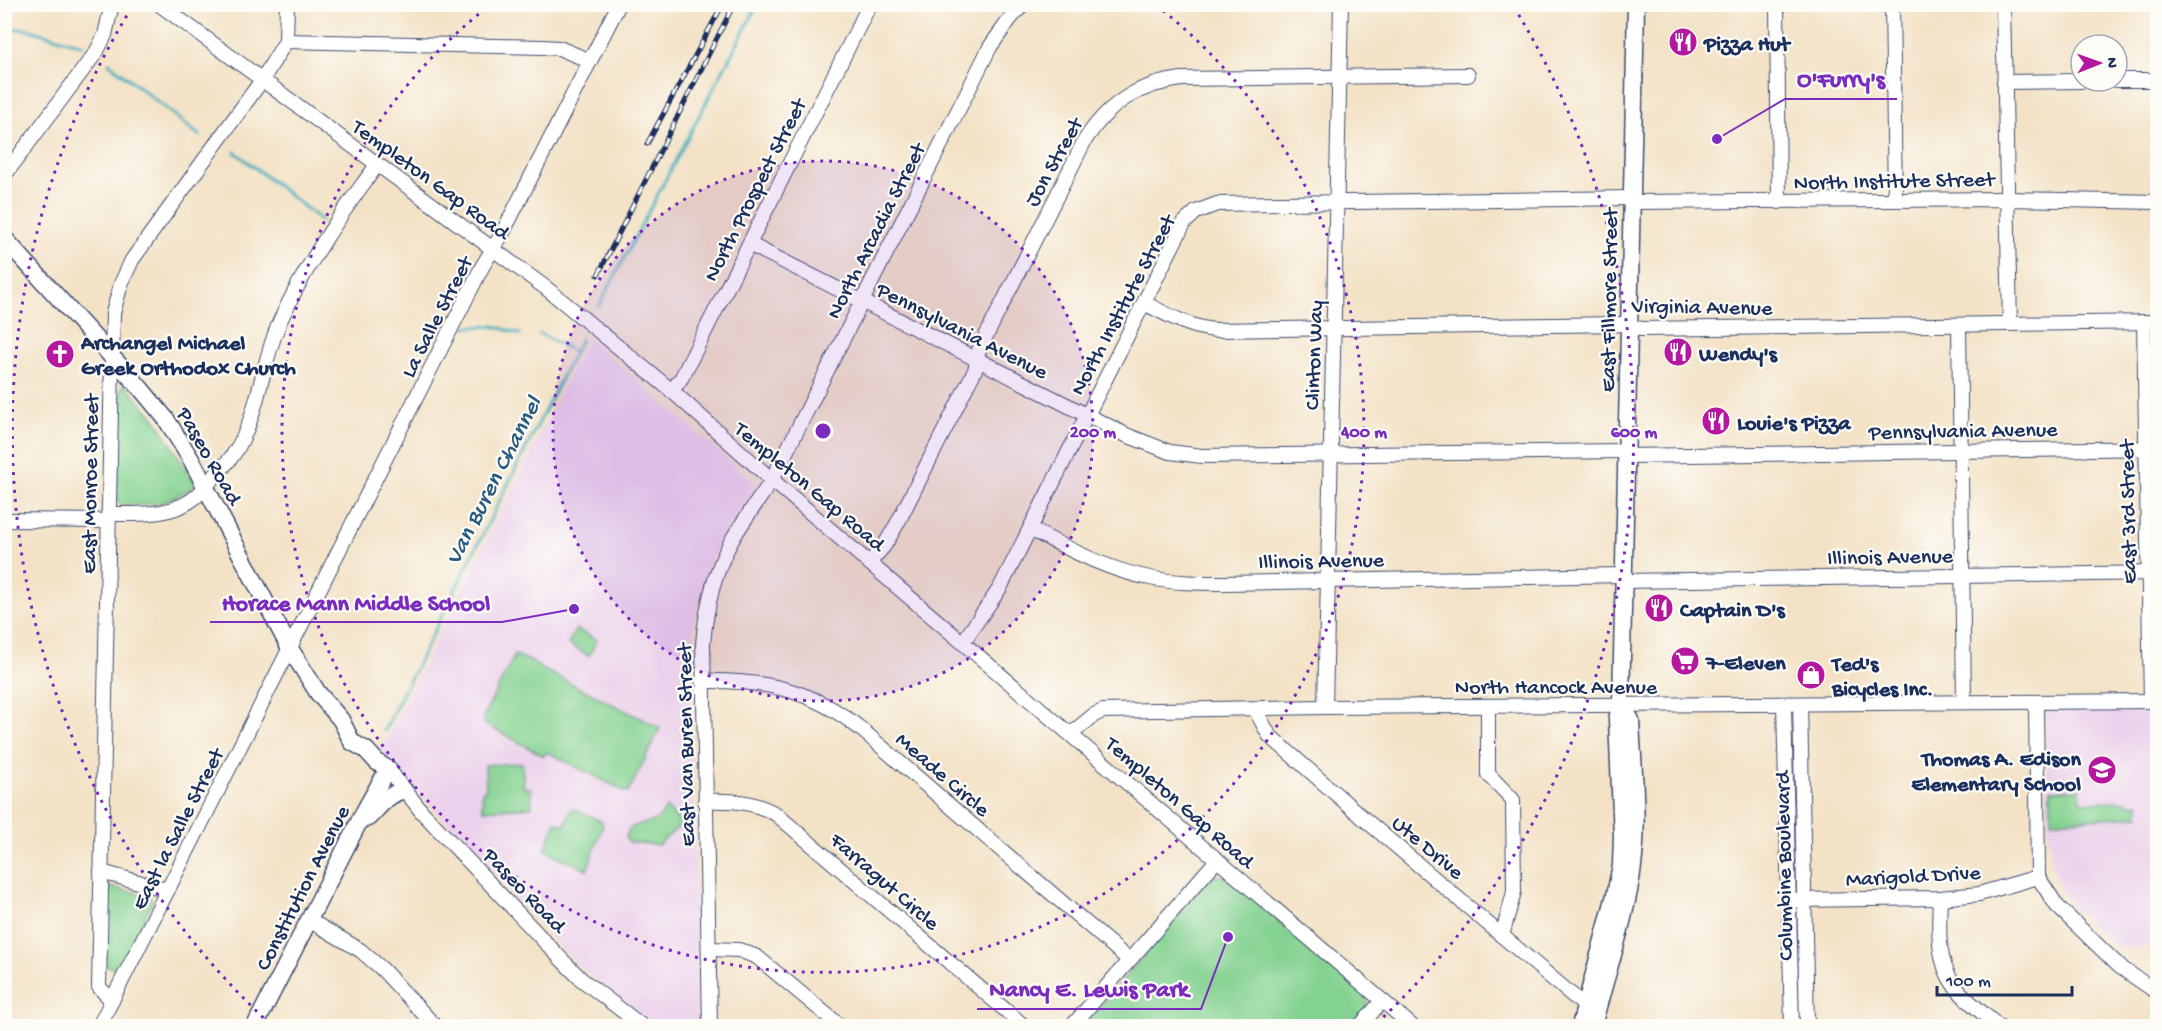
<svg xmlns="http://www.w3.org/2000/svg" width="2162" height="1031" viewBox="0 0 2162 1031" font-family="'Gochi Hand',sans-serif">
  <rect width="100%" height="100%" fill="#fdfcf7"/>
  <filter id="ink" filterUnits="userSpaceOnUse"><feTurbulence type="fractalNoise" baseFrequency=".0167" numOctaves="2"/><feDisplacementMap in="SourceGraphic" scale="12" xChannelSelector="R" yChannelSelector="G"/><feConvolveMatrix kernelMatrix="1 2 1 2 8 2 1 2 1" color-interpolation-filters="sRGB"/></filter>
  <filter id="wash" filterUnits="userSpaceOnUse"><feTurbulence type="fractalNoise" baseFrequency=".008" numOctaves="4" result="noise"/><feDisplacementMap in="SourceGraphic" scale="24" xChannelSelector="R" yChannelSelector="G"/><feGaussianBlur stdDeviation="1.35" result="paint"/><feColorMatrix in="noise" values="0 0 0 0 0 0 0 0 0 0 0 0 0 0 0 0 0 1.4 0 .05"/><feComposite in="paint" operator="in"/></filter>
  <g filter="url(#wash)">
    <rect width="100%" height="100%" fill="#f3e2c6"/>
    <g fill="#ebd1eb">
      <path d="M588,338L756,484L755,489L732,520L718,546L707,569L693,623L691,677L698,1026H653L575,963L380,751Z"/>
      <path d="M2157,707V947L2116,948L2071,906L2060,887L2052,867L2048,830L2045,711L2051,708Z"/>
    </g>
    <g fill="#84d291" stroke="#508078" stroke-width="1.5">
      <path d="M125,385L157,421L194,482L193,488L160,504L121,505L116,500L121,388Z"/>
      <path d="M576,629L597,640L589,656L568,644Z"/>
      <path d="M515,655L530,661L542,669L660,728L628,793L547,752L544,756L485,724L483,717Z"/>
      <path d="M522,763L524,788H531L532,807L483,810L482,791L486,790L485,765Z"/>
      <path d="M2080,789L2081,802L2126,801L2129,804L2139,803V816L2051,821V790Z"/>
      <path d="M572,808L601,821L603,825L587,870L545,850L556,822L564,826Z"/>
      <path d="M667,808L682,824L658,845L629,842L626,838C628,820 646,827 657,819C661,816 664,811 667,808Z"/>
      <path d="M1219,875L1230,880L1365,995C1373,1007 1360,1017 1352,1026H1083L1211,877Z"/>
      <path d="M110,887L149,896L153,901L121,965L114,968L107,966L105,962L108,889Z"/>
    </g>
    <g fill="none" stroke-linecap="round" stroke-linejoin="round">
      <g stroke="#41aebf" stroke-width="3">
        <path d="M4,28L26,29L82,45"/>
        <path d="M109,63L200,136"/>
        <path d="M235,152L321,220"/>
        <path d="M599,306L758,4"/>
        <path d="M465,327L494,326L520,334"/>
        <path d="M540,334L575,352"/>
        <path d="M384,731L581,339"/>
      </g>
    </g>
  </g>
  <g filter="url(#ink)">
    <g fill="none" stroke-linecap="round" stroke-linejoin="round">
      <g stroke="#3b4a6e" stroke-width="16">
        <g id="minor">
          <path d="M159,4L546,288L672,391L772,480L1412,1026"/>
          <path d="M1777,4L1779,202"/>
          <path d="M1892,4L1895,200"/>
          <path d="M2003,4L2010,324"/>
          <path d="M286,41L543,47L559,48L590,61"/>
          <path d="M2117,80H2158"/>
          <path d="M2004,82L2081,81"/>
          <path d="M4,176L97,51L105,35L112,4"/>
          <path d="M1631,202L2007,199L2158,202"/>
          <path d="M749,244L1126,435L1170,452L1202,456L1626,451"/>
          <path d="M1144,303C1168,315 1190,328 1216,330L1624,324L1641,329L2158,322"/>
          <path d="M2144,322L2151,701"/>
          <path d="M1959,325L1964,701"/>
          <path d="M672,391L682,377L870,4"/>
          <path d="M1626,456L2158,448"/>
          <path d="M108,514C139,514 175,517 199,494C204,489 207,484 211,480C219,471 228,463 235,452C260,413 261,362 281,319C307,263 340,214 377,165"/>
          <path d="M4,520L108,521"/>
          <path d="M1030,529C1069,549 1107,570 1150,578C1174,583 1199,583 1224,583L1623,575"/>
          <path d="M870,562L884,546L897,524L975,370L979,350L1085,140C1108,104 1138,84 1182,79L1468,75"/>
          <path d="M1623,581L2158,573"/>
          <path d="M963,642L1000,588L1184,223L1196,212L1217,204L1631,198"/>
          <path d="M702,681C765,680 812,689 862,730L1129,960"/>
          <path d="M2036,702L2038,877L2057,906L2120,967L2158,993"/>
          <path d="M1800,704L1807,1026"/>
          <path d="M1784,705L1792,1026"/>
          <path d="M1325,707L1341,4"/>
          <path d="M1488,707V774L1513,800L1514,892L1502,936"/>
          <path d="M1255,709L1269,735L1362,817L1586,1007"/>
          <path d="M1071,734L1094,715L1103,711L1325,707L2158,701"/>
          <path d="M389,770L422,812L564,962L581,979L642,1026"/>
          <path d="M705,801C730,800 753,801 776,814L1024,1026"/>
          <path d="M101,872L168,890"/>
          <path d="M1940,898C1939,927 1936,960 1954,985C1965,1000 1983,1013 1998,1026"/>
          <path d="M1796,900L1940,898L1979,894L2038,877"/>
          <path d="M309,920L360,950L382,969L435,1026"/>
          <path d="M709,949L739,950L757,957L840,1026"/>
          <path d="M112,1001L99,987L113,313L121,284L132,260L262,80L286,41L287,4"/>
          <path d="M99,1026L482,267L502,234L619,4"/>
          <path d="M710,1026L703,644C706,607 714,571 733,538C745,518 759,500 772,480L990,47L1010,19L1023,4"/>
          <path d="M1072,1026L1217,860"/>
          <path d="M1360,1026L1382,1001"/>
        </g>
      </g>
      <g stroke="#3b4a6e" stroke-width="19">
        <g id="major">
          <path d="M4,238L142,390L166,419L192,461L289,647L318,693L341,720L352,742L366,750L377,762L389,770"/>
          <path d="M368,818C379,808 387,794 404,790"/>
          <path d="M255,1026L365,810L384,776L389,770"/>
          <path d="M1580,1026L1615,895L1621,865L1622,837L1617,719L1621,704L1636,4"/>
          <path d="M1593,1026C1606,973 1626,921 1633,866C1639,820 1633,767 1631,720L1621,704"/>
        </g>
      </g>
      <use href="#minor" stroke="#fff" stroke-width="14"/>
      <use href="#major" stroke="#fff" stroke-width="16"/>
      <g stroke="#1b2f5e" stroke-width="5">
        <g id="rail">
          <path d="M647,144L723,4"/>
          <path d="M598,275L734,4"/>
        </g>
      </g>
      <use href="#rail" stroke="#fdfcf7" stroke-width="3" stroke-dasharray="9" stroke-linecap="butt"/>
    </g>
  </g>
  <circle cx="823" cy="431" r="270" fill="#7b2cbf" fill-opacity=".12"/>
  <g fill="none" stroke="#7b2cbf" stroke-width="3" stroke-dasharray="3 6">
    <circle cx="823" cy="431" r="270"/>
    <path d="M1156 5A541 541 0 1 1 490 5"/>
    <path d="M270 1024A811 811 0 0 1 132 7M1514 7A811 811 0 0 1 1376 1024"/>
  </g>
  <defs>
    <g id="restaurant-disc" transform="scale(1.5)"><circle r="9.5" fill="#b5179e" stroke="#fdfcf7"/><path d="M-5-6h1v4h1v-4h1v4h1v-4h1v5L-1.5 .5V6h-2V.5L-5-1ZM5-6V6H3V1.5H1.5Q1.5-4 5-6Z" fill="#fff"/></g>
    <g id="church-disc" transform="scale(1.5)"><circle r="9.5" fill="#b5179e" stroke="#fdfcf7"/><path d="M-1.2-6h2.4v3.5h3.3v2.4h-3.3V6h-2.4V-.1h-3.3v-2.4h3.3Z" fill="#fff"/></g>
    <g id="supermarket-disc" transform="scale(1.5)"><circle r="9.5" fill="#b5179e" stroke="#fdfcf7"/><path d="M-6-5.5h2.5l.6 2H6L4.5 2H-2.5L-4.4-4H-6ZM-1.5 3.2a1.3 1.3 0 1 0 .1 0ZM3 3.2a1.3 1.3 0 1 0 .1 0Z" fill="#fff"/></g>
    <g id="shop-disc" transform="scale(1.5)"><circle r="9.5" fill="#b5179e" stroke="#fdfcf7"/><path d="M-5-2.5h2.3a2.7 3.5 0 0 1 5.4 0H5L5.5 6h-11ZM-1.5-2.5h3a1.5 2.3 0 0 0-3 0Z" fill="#fff"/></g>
    <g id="school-disc" transform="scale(1.5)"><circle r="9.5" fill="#b5179e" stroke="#fdfcf7"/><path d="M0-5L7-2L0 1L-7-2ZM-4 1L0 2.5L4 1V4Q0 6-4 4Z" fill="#fff"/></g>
  </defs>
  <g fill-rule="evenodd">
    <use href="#restaurant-disc" x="1683" y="42"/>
    <use href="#restaurant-disc" x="1678" y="352"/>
    <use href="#church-disc" x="60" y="354"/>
    <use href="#restaurant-disc" x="1716" y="421"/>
    <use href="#restaurant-disc" x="1659" y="608"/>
    <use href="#supermarket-disc" x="1685" y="661"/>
    <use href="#shop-disc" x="1811" y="675"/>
    <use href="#school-disc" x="2102" y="770"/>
  </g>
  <g text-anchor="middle" stroke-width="4.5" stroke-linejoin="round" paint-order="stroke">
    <g font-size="22" font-weight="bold" fill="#1b2f5e" stroke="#fdfcf7" text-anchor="start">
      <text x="1704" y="50">Pizza Hut</text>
      <text x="81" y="349">Archangel Michael<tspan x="81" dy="25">Greek Orthodox Church</tspan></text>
      <text x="1699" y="360">Wendy's</text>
      <text x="1737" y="429">Louie's Pizza</text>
      <text x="1680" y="616">Captain D's</text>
      <text x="1706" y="669">7-Eleven</text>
      <text x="1832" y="670">Ted's<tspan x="1832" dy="25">Bicycles Inc.</tspan></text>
      <text x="2081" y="765" text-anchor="end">Thomas A. Edison<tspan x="2081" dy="25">Elementary School</tspan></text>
    </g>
    <g font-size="22" fill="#1b2f5e" stroke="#fdfcf7">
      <text transform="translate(1052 161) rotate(-61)" y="8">Jon Street</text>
      <text transform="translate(432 178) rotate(36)" y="8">Templeton Gap Road</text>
      <text transform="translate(1894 179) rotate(-1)" y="8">North Institute Street</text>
      <text transform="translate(753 189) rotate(-63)" y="8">North Prospect Street</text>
      <text transform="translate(874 230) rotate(-63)" y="8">North Arcadia Street</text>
      <text transform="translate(1607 300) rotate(-89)" y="8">East Fillmore Street</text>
      <text transform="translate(1121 304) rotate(-62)" y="8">North Institute Street</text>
      <text transform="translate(1702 305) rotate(1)" y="8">Virginia Avenue</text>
      <text transform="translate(435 316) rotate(-63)" y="8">La Salle Street</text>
      <text transform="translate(963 329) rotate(27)" y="8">Pennsylvania Avenue</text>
      <text transform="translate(1312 355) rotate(-88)" y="8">Clinton Way</text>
      <text transform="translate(1963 429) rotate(-1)" y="8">Pennsylvania Avenue</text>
      <text transform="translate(211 455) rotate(60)" y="8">Paseo Road</text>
      <text transform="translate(88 484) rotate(-89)" y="8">East Monroe Street</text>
      <text transform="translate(811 485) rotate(40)" y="8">Templeton Gap Road</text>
      <text transform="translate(2126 512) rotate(-91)" y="8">East 3rd Street</text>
      <text transform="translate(1890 555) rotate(-1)" y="8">Illinois Avenue</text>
      <text transform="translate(1321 559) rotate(-1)" y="8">Illinois Avenue</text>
      <text x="1556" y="693">North Hancock Avenue</text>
      <text transform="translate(684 745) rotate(-91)" y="8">East Van Buren Street</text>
      <text transform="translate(944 773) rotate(41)" y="8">Meade Circle</text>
      <text transform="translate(1181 801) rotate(41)" y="8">Templeton Gap Road</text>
      <text transform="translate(176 828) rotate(-63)" y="8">East la Salle Street</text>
      <text transform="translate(1429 846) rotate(40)" y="8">Ute Drive</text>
      <text transform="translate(1782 866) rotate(-91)" y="8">Columbine Boulevard</text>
      <text transform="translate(1913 874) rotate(-3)" y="8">Marigold Drive</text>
      <text transform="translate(886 880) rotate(41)" y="8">Farragut Circle</text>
      <text transform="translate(301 887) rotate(-63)" y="8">Constitution Avenue</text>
      <text transform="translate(526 889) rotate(46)" y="8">Paseo Road</text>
    </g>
    <g font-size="24" font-style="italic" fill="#285b80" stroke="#fdfcf7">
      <text transform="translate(492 480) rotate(-63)" y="8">Van Buren Channel</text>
    </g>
  </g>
  <circle cx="823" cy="431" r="9" fill="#7b2cbf" stroke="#fdfcf7" stroke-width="3"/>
  <g font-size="18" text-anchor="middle" font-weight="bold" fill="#7b2cbf" stroke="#fdfcf7" stroke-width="4.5" stroke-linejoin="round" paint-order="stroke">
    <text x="1093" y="437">200 m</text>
    <text x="1364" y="437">400 m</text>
    <text x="1634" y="437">600 m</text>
  </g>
  <path fill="none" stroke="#7b2cbf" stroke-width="2" d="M1717 139L1785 99H1897M574 609L502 622H210M1228 937L1201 1009H977"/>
  <g fill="#7b2cbf" stroke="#fdfcf7" stroke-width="2">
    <circle cx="1717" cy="139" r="6"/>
    <circle cx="574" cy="609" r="6"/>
    <circle cx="1228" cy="937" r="6"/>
  </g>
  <g font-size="24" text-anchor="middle" font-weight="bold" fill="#7b2cbf" stroke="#fdfcf7" stroke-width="4.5" stroke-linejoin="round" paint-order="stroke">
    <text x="1841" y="86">O'Furry's</text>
    <text x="356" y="610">Horace Mann Middle School</text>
    <text x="1089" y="996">Nancy E. Lewis Park</text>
  </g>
  <rect width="2162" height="1031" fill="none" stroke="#fdfcf7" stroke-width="24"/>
  <g transform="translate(2099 63) rotate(89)"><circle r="28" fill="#fdfcf7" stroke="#a3aaba" stroke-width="1.5"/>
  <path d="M0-4.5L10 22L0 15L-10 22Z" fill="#b5179e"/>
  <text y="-9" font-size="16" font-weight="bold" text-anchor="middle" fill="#1b2f5e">N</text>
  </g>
  <path d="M1937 986v9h135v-9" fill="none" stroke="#1b2f5e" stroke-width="3"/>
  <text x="1946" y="986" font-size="18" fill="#1b2f5e" stroke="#fdfcf7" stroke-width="4.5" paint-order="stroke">100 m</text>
</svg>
